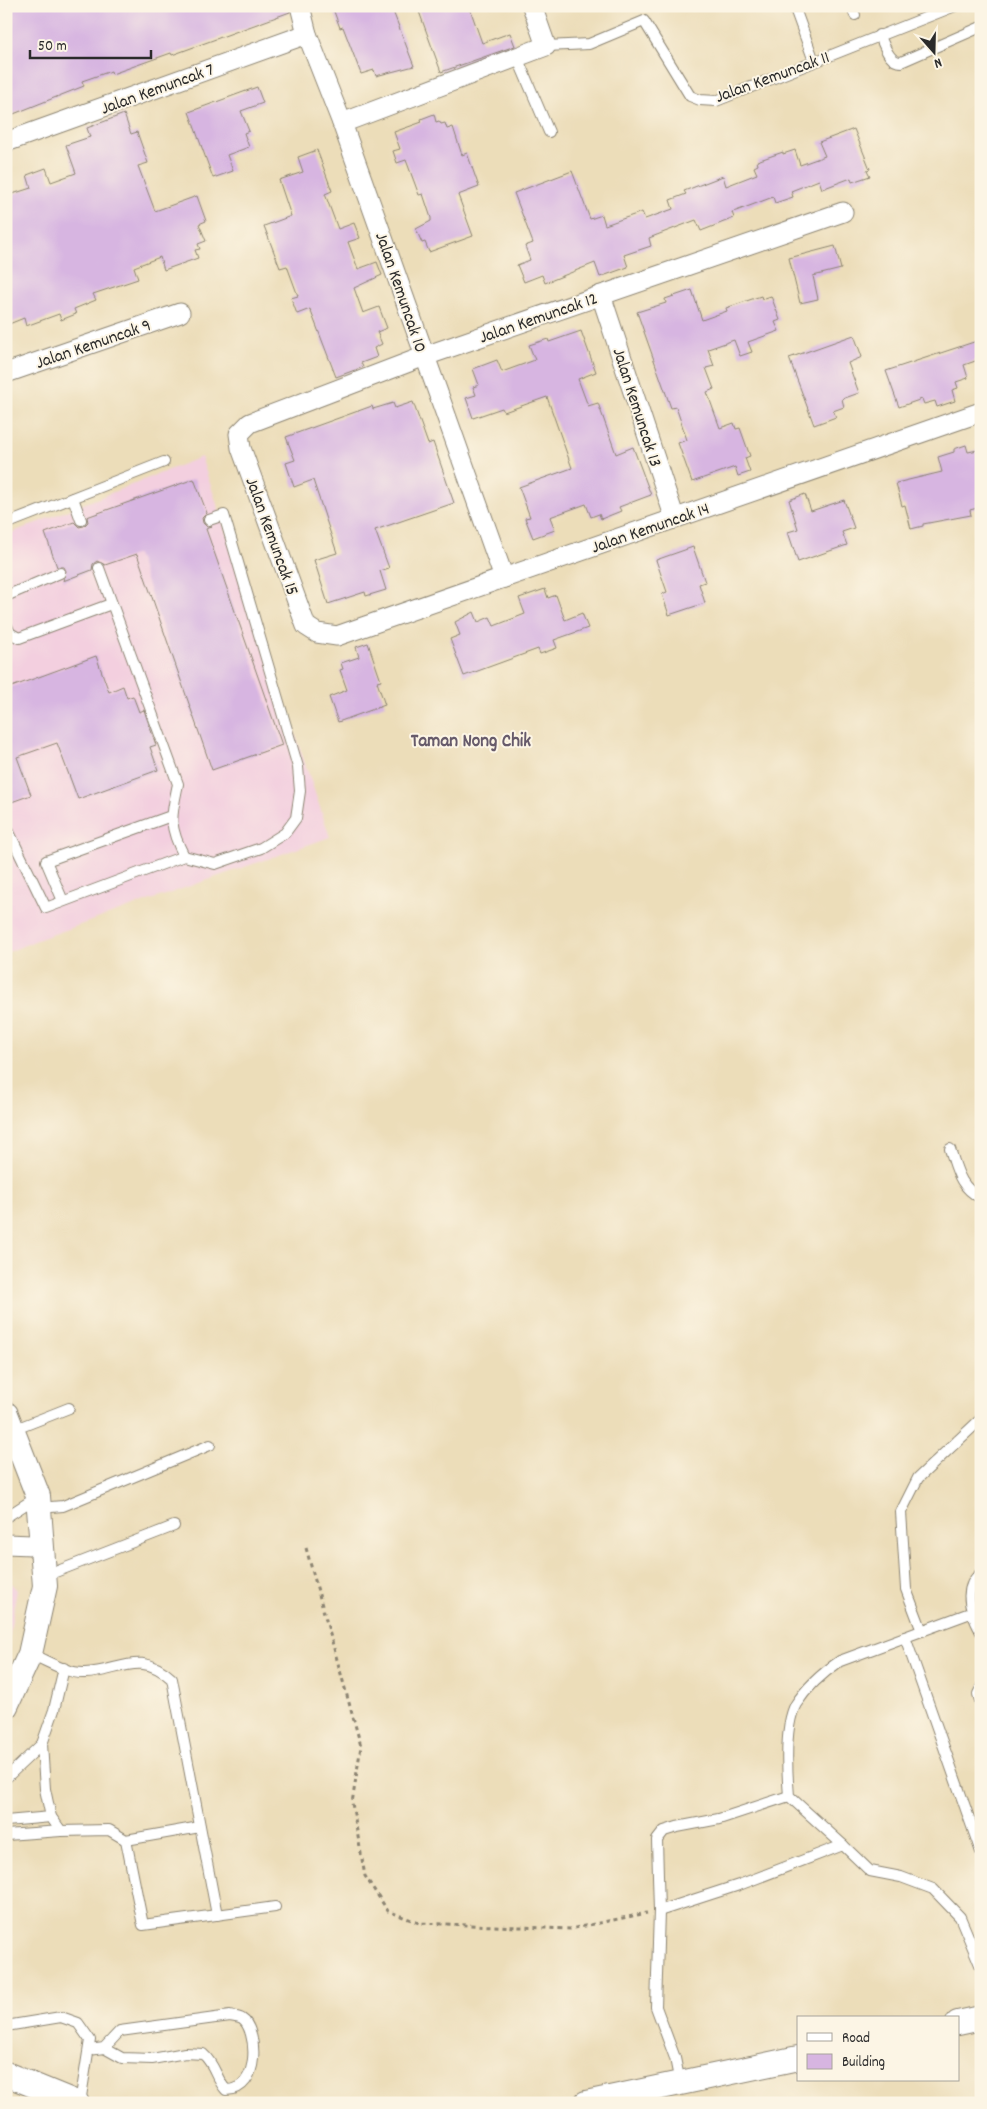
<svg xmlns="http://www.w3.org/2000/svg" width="987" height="2109" viewBox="0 0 987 2109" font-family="Dekko,sans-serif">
  <rect width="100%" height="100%" fill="#fcf5e5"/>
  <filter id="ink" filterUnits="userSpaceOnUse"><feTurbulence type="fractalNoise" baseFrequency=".02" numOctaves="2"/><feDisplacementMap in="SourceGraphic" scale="10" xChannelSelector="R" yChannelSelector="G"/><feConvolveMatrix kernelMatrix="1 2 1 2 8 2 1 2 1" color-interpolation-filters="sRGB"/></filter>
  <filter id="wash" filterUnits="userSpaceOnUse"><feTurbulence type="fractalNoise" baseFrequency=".0096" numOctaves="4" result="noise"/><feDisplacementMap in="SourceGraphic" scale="20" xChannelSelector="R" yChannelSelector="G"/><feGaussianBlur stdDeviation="1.12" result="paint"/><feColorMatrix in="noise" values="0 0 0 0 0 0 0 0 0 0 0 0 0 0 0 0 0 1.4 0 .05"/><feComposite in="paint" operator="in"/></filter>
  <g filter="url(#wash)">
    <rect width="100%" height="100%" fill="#ecddb9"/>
    <g fill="#f3cfdf">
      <path d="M201,457L330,837L37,940L6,953V535Z"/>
      <path d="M6,1578L17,1590L6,1656Z"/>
    </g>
    <g id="blocks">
      <g fill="#d7b5e1">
        <path d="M6,6H206L207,9L217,6H289L290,12L172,55L171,53L112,74L111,71L82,81L84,86L6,117Z"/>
        <path d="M332,6H391L414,66L376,76L374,70L361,74L343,27L340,28Z"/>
        <path d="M417,6H469L482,43L510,33L515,46L441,72Z"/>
        <path d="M257,87L263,103L241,111L249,131L244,133L249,147L227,155L233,171L213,178L189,112Z"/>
        <path d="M124,114L131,134L137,132L148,163L138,166L155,211L197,196L206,221L199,224L206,241L198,244L200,249L195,250L198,258L164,270L160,257L134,267L138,279L93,294L96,300L74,309L76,314L61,320L59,314L26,326L24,318L9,324L6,317V196L31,188L27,175L46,168L51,182L76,173L66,145L90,137L87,128Z"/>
        <path d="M434,114L436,122L439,121L441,124L445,123L447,129L453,127L462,155L467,153L479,187L458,195L473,236L429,252L425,242L422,243L416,229L431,221V218L423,194L419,195L406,160L397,163L393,151L400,149L394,132L422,122L421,119Z"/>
        <path d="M854,129L870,169L867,170L870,176L852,182L851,178L822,189L819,180L791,191L793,197L775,203L773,197L736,211L732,212L734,218L701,231L696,220L649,238L651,246L624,255L628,267L600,277L595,263L545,283L542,275L524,282L517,265L530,260L525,246L533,243L514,193L572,171L590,219L602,215L605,225L642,212L645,219L673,209L670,200L686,194L684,191L723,176L726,186L757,174L754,167L758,165L757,161L783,152V154L795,150L800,165L825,156L819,142Z"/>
        <path d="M317,150L332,191L325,194L338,229L354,223L360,238L348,242L358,269L377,262L382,275L354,288L363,313L379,307L387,328L377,332L382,344L374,348L377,357L361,363L363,367L336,377L310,309L297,314L291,298L298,296L287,266L280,268L264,226L291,216L279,180L303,172L298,157Z"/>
        <path d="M835,246L841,269L813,276L818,299L800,303L789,258Z"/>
        <path d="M692,290L702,320L727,311L726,308L761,296L762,299L771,296L780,320L775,322L779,331L748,342L752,352L740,356L734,340L708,349L714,366L706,368L714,389L707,392L720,428L734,423L736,429L740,428L750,456L745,458L750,472L738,476L735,467L692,482L678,443L687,440L676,407L671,408L637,312L666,303L665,299Z"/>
        <path d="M581,331L596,372L578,379L588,406L598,403L616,454L633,447L651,495L619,507L621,511L601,519L599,514L591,517L586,504L550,517L555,530L533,538L525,518L530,517L519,487L572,468L547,397L504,412L502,408L473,418L466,398L476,395L473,387L479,385L473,369L497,360L502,372L535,360L529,345L548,339L549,342Z"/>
        <path d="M854,335L862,357L848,363L859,393L842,399L844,407L833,411L836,417L814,425L789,358Z"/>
        <path d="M977,341L981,359L964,365L968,378L956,382L958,388L952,390L955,401L937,407L935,401L924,404L922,399L899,407L886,371Z"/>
        <path d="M413,402L428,444L433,442L454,503L375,530L389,568L380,571L386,590L366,596L365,592L328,604L314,560L337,553L313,480L294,487L286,463L295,460L286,437L372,406L373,409L393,403L395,408Z"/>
        <path d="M966,445L968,452L978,450L981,459V507L970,510L971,515L923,524V526L911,529L905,505L902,506L896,483L942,472L938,457L954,452V449Z"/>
        <path d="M194,479L207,513L202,518L203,523L207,527L212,526L206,529L282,745L212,770L137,554L105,565L97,561L93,564L92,570L63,581L66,571L64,567H57L45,533L74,522L79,527L84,526L88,522L87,517Z"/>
        <path d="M805,494L811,511L844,500L854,528L842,532L847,545L798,562L788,532L798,529L789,500Z"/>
        <path d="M693,547L705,582L699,584L705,603L669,615L662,594L667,592L656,560Z"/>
        <path d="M545,589L548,598L556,595L565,620L582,613L588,628L554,640L557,648L540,654L538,649L464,676L450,639L460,635L455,622L474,612L478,622L490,617L494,626L525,614L519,598Z"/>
        <path d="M368,643L381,681L377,682L385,705L338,722L329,697L347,690L340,670L343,669L341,663L359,657L356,647Z"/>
        <path d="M96,656L109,692L123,686L127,698L133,696L139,712L144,710L156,745L150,747L158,770L78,799L57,743L17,757L31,795L6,804V689Z"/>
      </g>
    </g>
  </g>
  <g filter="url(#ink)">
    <use href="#blocks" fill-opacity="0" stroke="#8c8472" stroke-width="1"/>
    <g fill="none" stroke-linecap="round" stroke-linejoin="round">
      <g stroke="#8c8472" stroke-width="12">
        <g id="service">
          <path d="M794,6L814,61"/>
          <path d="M851,6L855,15"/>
          <path d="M879,35C885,45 888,62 901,62L981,27"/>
          <path d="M546,46L589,44L644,21L690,96L700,100L716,101L955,6"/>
          <path d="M517,57L549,132"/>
          <path d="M73,498L81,520"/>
          <path d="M6,524L164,462"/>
          <path d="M99,568L178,784C171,817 168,825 184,856"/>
          <path d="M6,596L60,573"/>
          <path d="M6,624L10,633L19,638L111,604"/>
          <path d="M6,826L46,908L184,856L215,864L261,848L285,833L296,818L300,791L298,767L224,515L209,520"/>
          <path d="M63,901L46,861L171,816"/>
          <path d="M950,1149C957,1170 960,1188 981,1198"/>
          <path d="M13,1430L69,1408"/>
          <path d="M39,1508L63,1506L210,1445"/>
          <path d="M6,1517L37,1497"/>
          <path d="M981,1573C961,1589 971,1614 981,1632"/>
          <path d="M45,1576L174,1526"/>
          <path d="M922,1631L906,1589L901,1512L918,1478L981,1419"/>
          <path d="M905,1637L981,1852"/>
          <path d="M30,1654C46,1660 67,1674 85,1673C120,1672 139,1649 172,1679L217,1915"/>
          <path d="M64,1668L54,1710L42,1744L45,1789L51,1817L61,1831L109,1830L126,1840L200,1827"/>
          <path d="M981,1688L978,1694L981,1704"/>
          <path d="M6,1778L42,1744"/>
          <path d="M6,1821L51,1817"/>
          <path d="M6,1835L61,1831"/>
          <path d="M126,1840L143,1925L275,1907"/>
          <path d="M843,1845L789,1796C787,1772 784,1725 796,1704C807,1687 824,1672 840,1661L981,1609"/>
          <path d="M659,1911L739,1885L843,1845L870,1871L901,1877L933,1889L960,1917L981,1967"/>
          <path d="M6,2026L61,2017L78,2023L90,2040L80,2103"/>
          <path d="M89,2050L104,2048L122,2058L152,2059L185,2053L203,2054C215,2064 216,2079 226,2090C262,2090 257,2028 242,2019C239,2017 234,2017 230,2016L120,2031L104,2048"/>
          <path d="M680,2083L675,2058L656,2007L659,1911L657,1840L664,1831L677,1827L719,1819L789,1796"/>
        </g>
      </g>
      <g stroke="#8c8472" stroke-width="21">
        <g id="minor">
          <path d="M300,6L307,34L342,123L504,578"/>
          <path d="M342,123L546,46L532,6"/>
          <path d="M6,142L307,34"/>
          <path d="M843,212L425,356L250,423L239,434L241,448L306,626L317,633L337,636L981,412"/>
          <path d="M601,295L675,519"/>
          <path d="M6,373L180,313"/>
          <path d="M6,1544L32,1545L44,1555"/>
        </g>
      </g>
      <g stroke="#8c8472" stroke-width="26">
        <g id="tertiary">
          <path d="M6,1414L38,1496L45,1586L30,1654L6,1706"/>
          <path d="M958,2023L981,2018"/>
          <path d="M6,2074L77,2103"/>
          <path d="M586,2103L798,2058"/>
        </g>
      </g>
      <path stroke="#8c8472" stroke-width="3" stroke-dasharray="4 4" stroke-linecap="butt" d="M306,1548L361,1746L352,1803L365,1876L388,1911L419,1923L570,1929L647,1913"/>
      <use href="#service" stroke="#fff" stroke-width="10"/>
      <use href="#minor" stroke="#fff" stroke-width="19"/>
      <use href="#tertiary" stroke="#fff" stroke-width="24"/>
    </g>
  </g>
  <g text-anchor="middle" stroke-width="4" stroke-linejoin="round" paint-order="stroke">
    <g font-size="18" fill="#2b2b2b" stroke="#fcf5e5">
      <text transform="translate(772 76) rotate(-20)" y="6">Jalan Kemuncak 11</text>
      <text transform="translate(157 88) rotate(-20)" y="6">Jalan Kemuncak 7</text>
      <text transform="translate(402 292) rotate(71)" y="6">Jalan Kemuncak 10</text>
      <text transform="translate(538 317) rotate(-19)" y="6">Jalan Kemuncak 12</text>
      <text transform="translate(93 343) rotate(-19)" y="6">Jalan Kemuncak 9</text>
      <text transform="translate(638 407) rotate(72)" y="6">Jalan Kemuncak 13</text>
      <text transform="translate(650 527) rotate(-19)" y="6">Jalan Kemuncak 14</text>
      <text transform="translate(273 536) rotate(70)" y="6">Jalan Kemuncak 15</text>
    </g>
    <g font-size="19" font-weight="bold" fill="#675b6b" stroke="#fcf5e5">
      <text x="471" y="746">Taman Nong Chik</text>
    </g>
  </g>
  <rect width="987" height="2109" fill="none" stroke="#fcf5e5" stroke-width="25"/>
  <rect x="797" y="2016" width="162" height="65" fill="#fcf5e5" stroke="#a8a49b"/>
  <rect x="807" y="2033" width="25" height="8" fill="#ffffff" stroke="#a8a49b"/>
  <text x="842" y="2042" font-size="15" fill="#2b2b2b">Road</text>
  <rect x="807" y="2054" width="25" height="15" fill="#d7b5e1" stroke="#a8a49b"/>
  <text x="842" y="2066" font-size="15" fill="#2b2b2b">Building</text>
  <g transform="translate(934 52) rotate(160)" stroke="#fcf5e5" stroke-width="4" paint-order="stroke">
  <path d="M0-4L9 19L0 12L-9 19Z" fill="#2b2b2b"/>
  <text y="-8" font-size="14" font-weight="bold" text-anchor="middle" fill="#2b2b2b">N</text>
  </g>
  <path d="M30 50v8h121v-8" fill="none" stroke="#2b2b2b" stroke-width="2.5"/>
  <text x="38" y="50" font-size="15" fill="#2b2b2b" stroke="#fcf5e5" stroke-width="4" paint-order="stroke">50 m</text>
</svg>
